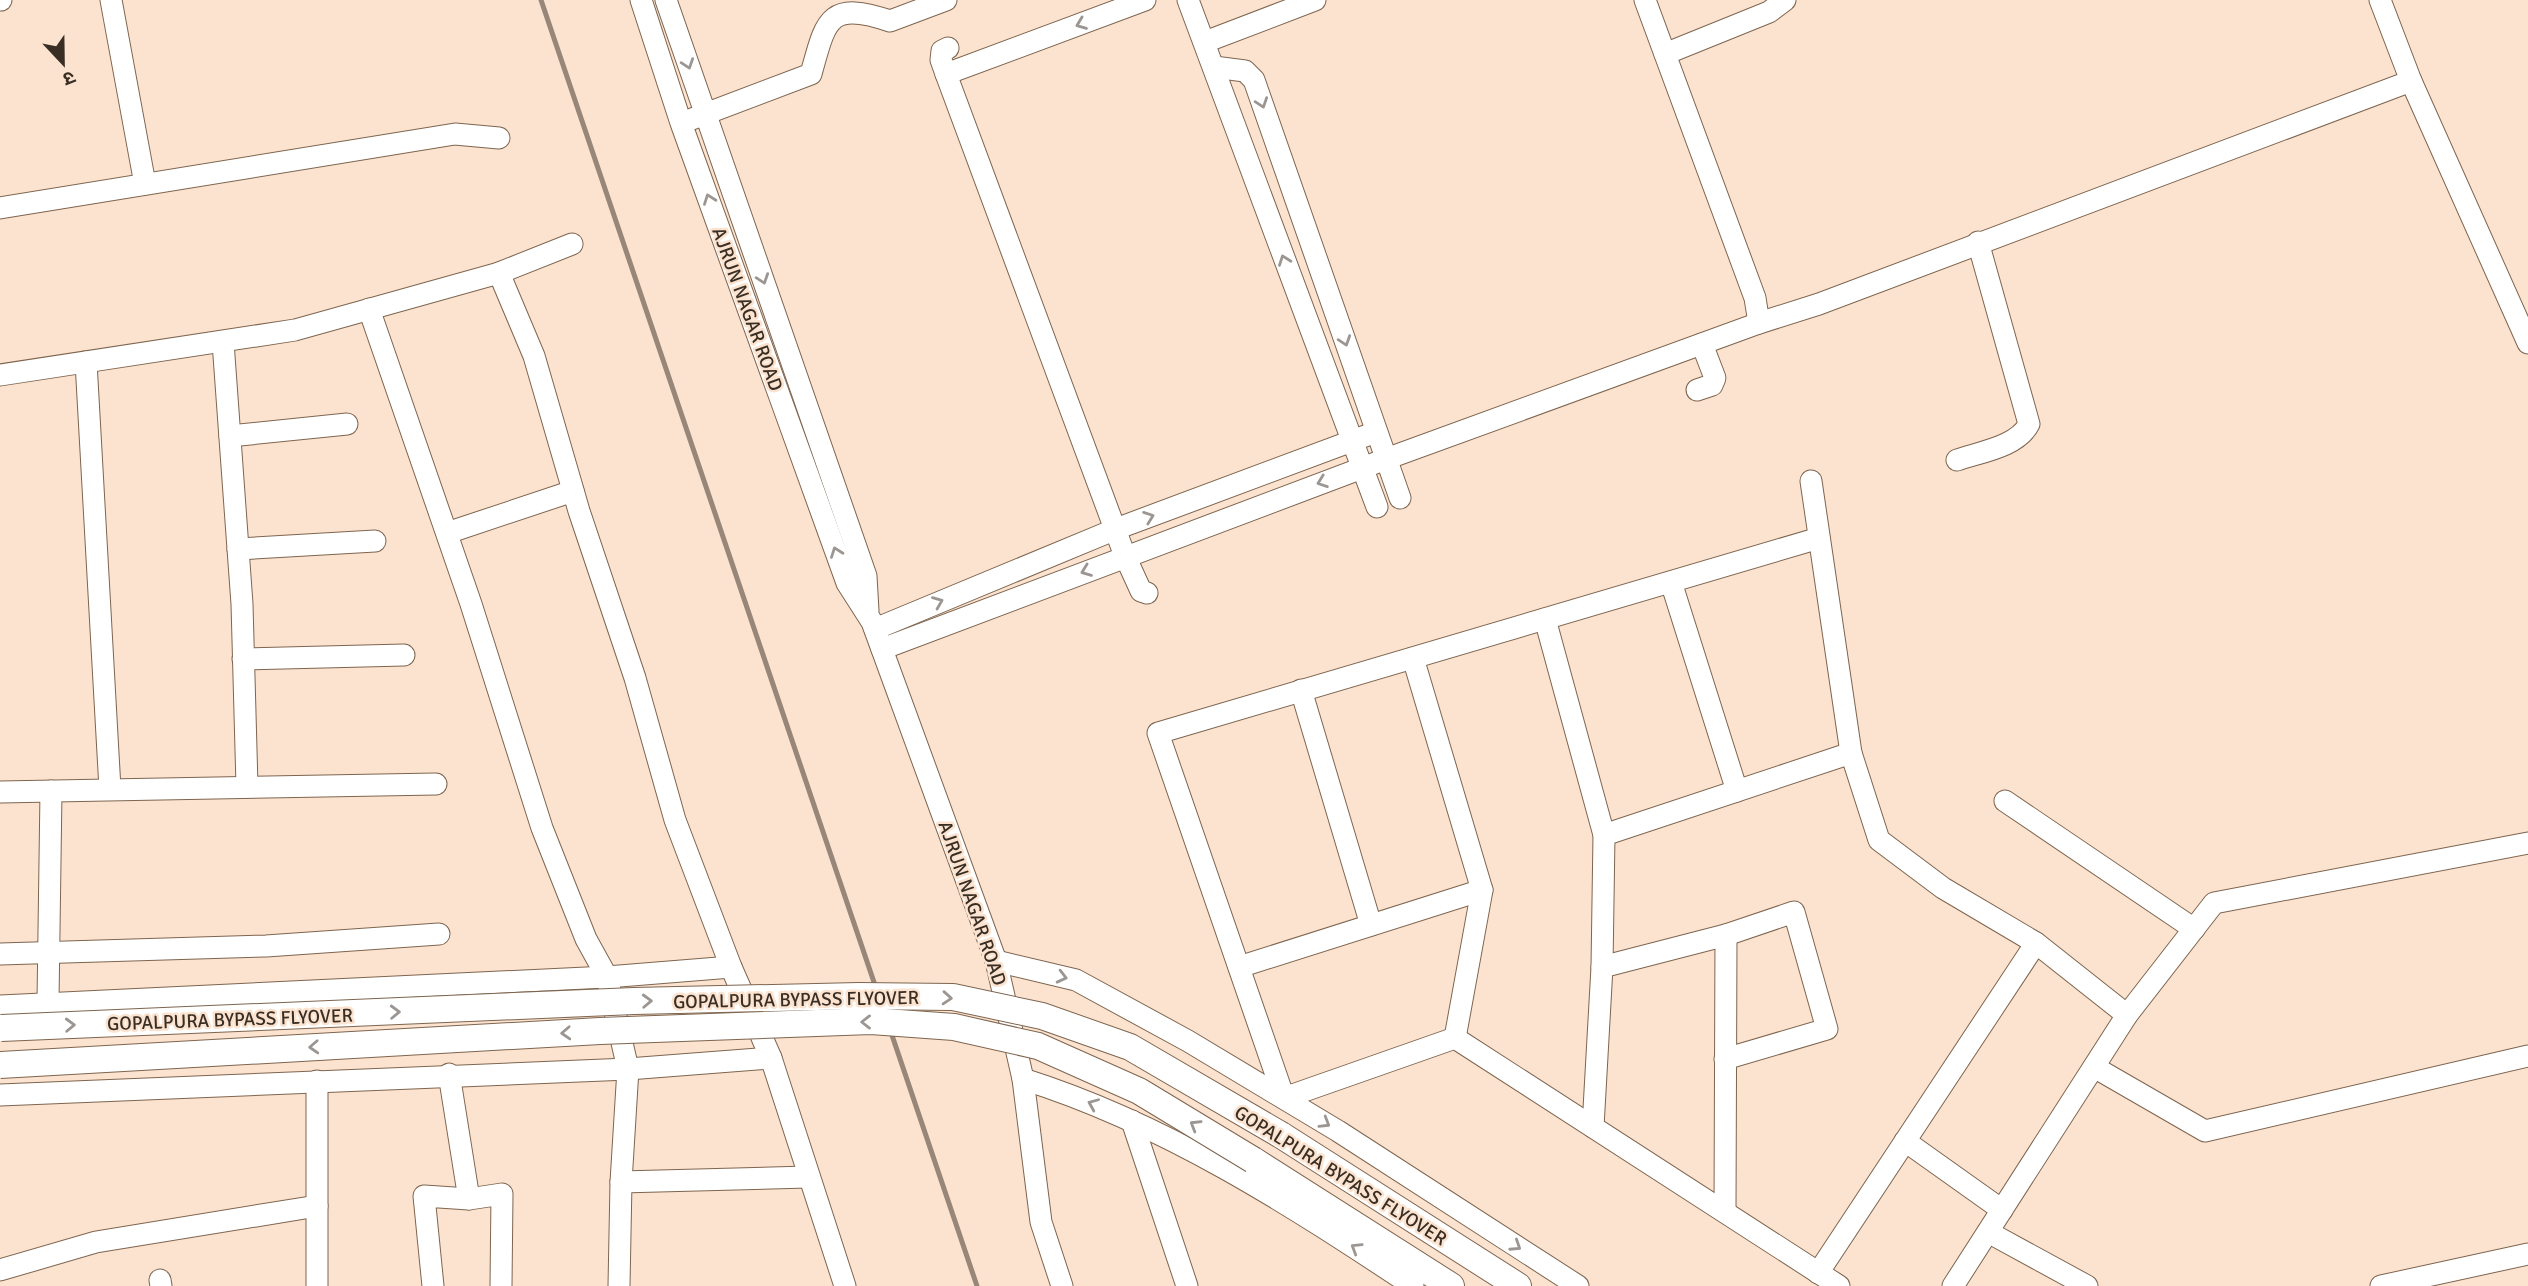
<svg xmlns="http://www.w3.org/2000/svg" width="2528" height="1286" viewBox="0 0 2528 1286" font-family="Signika,'Noto Sans Devanagari',sans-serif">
  <rect width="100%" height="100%" fill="#fbe3d0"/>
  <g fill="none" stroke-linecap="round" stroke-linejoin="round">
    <g stroke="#7e654f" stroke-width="23">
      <g id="minor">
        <path d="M0,0H1"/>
        <path d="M111,0L145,184"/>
        <path d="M641,0L681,123L847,583L872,622L996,961L1023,1079L1041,1222L1062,1286"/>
        <path d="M666,0L866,576L868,611"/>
        <path d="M1188,0L1377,507"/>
        <path d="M2380,0L2411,81L2528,343"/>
        <path d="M1205,42L1315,0"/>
        <path d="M948,48L942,51L941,60L946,74L1125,556L1141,591L1147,593"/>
        <path d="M1665,54L1769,12L1785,0"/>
        <path d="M1214,67L1245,71L1254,80L1400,498"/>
        <path d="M946,74L1145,0"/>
        <path d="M692,119L811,74C826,20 828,0 890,21L946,0"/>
        <path d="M0,208L455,134L499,138"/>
        <path d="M499,273L534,356L579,511L635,678L675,820L731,967L771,1058L845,1286"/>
        <path d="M369,309L471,604L542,828L586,939L607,977L628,1069L621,1182L619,1286"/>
        <path d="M1759,323L1819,304L2411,81"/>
        <path d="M223,342L242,604L247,786"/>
        <path d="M86,362L110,789"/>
        <path d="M0,375L295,330L499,273L572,244"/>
        <path d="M1697,390L1712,385L1715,378L1702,344"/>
        <path d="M230,436L347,424"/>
        <path d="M1957,460C1980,452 2017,447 2029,424L1978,242"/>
        <path d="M1811,481L1851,753L1879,840L1943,888L2036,943L2127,1015"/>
        <path d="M447,533L573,491"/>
        <path d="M1819,538L1158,733L1284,1098L1455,1038L1839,1286"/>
        <path d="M238,549L375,541"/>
        <path d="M1671,582L1737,791"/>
        <path d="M1545,619L1604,835L1602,967"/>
        <path d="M875,629L1116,529L1376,432"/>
        <path d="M882,649L1386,459L1759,323L1755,298L1645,0"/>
        <path d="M1413,658L1482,890L1455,1038"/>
        <path d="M243,659L404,655"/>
        <path d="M1301,690L1371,925"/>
        <path d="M0,792L436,784"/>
        <path d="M2005,801L2194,929"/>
        <path d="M1604,835L1851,753"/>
        <path d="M0,954L266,946L439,934"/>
        <path d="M996,961L1076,980L1188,1041L1338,1131L1578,1286"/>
        <path d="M1239,967L1482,890"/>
        <path d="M48,1001L51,791"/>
        <path d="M0,1006L607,977L731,967"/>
        <path d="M1725,1059L1827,1029L1794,912L1726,935"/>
        <path d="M2094,1067L2205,1131L2528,1056"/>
        <path d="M449,1074L469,1199"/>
        <path d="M1023,1079C1166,1124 1289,1204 1413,1286"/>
        <path d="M317,1081V1286"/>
        <path d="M0,1095L628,1069L771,1058"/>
        <path d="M1132,1121L1187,1286"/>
        <path d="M1593,1127L1602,967L1726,935L1725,1212"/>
        <path d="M1905,1141L2002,1210"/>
        <path d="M621,1182L808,1177"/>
        <path d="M1988,1232L2087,1286"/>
        <path d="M0,1270L96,1242L317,1206"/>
        <path d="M1818,1273L2036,943"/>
        <path d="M160,1280L161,1286"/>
        <path d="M433,1286L424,1196L469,1199L502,1194L501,1286"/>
        <path d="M1953,1286L2127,1015L2214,903L2528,843"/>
        <path d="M2381,1286L2528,1254"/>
      </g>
    </g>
    <g stroke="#7e654f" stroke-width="28">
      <g id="major">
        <path d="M1281,1135L1518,1286"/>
        <path d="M1253,1160L1451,1286"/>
      </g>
    </g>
    <use href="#minor" stroke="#fff" stroke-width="21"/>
    <use href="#major" stroke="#fff" stroke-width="26"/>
    <path stroke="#988678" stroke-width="5" d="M541,0L977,1286"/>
    <g stroke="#7e654f" stroke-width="28" stroke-linecap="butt">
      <g id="major-bridge">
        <path d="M1,1028L634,1001L859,996L953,997L1042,1016L1130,1047L1281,1135"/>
        <path d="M0,1065L600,1031L871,1021L954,1027L1038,1046L1139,1091L1253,1160"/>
      </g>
    </g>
    <use href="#major-bridge" stroke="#fff" stroke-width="26"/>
  </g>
  <defs><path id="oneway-chevron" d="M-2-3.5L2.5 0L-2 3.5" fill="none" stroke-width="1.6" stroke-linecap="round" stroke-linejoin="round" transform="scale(1.75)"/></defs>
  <g stroke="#9c9692">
    <use href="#oneway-chevron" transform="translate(1081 24) rotate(159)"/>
    <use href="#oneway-chevron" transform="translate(688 64) rotate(71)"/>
    <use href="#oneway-chevron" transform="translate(1262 103) rotate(71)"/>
    <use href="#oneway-chevron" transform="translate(709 199) rotate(-110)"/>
    <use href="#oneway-chevron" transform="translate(1284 260) rotate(-110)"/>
    <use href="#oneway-chevron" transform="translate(763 279) rotate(71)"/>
    <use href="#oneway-chevron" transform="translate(1345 341) rotate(71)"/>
    <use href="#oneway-chevron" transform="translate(1322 482) rotate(160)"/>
    <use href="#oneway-chevron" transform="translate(1149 517) rotate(-20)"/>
    <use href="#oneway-chevron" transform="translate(836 552) rotate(-110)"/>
    <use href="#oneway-chevron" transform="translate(1086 571) rotate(159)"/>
    <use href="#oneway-chevron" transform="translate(938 602) rotate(-22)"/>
    <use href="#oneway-chevron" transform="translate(1062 977) rotate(14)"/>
    <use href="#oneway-chevron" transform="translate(947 998) rotate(4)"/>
    <use href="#oneway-chevron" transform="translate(647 1001) rotate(-2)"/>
    <use href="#oneway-chevron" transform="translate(395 1012) rotate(-2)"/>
    <use href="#oneway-chevron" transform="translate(866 1022) rotate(180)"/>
    <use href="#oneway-chevron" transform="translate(70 1025) rotate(-2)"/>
    <use href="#oneway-chevron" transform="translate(566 1033) rotate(177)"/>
    <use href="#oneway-chevron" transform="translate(314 1047) rotate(177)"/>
    <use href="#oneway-chevron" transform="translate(1093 1104) rotate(-157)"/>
    <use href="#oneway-chevron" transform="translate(1325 1123) rotate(31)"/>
    <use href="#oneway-chevron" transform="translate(1195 1125) rotate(-149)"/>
    <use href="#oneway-chevron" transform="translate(1516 1246) rotate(33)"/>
    <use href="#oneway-chevron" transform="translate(1356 1248) rotate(-148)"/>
  </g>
  <g text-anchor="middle" stroke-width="5" stroke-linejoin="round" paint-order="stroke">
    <g font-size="19" fill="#392e24" stroke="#fbe3d0">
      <text transform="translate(748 309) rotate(70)" y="7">AJRUN NAGAR ROAD</text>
      <text transform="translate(973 903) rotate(71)" y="7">AJRUN NAGAR ROAD</text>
      <text transform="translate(796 999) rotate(-1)" y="7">GOPALPURA BYPASS FLYOVER</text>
      <text transform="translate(230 1019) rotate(-2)" y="7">GOPALPURA BYPASS FLYOVER</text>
      <text transform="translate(1341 1175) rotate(32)" y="7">GOPALPURA BYPASS FLYOVER</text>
    </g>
  </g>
  <g transform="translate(63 63) rotate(158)" stroke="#fbe3d0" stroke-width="5" paint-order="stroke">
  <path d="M0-5L12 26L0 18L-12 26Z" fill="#392e24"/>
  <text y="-10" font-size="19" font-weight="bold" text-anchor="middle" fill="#392e24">उ</text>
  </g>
</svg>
